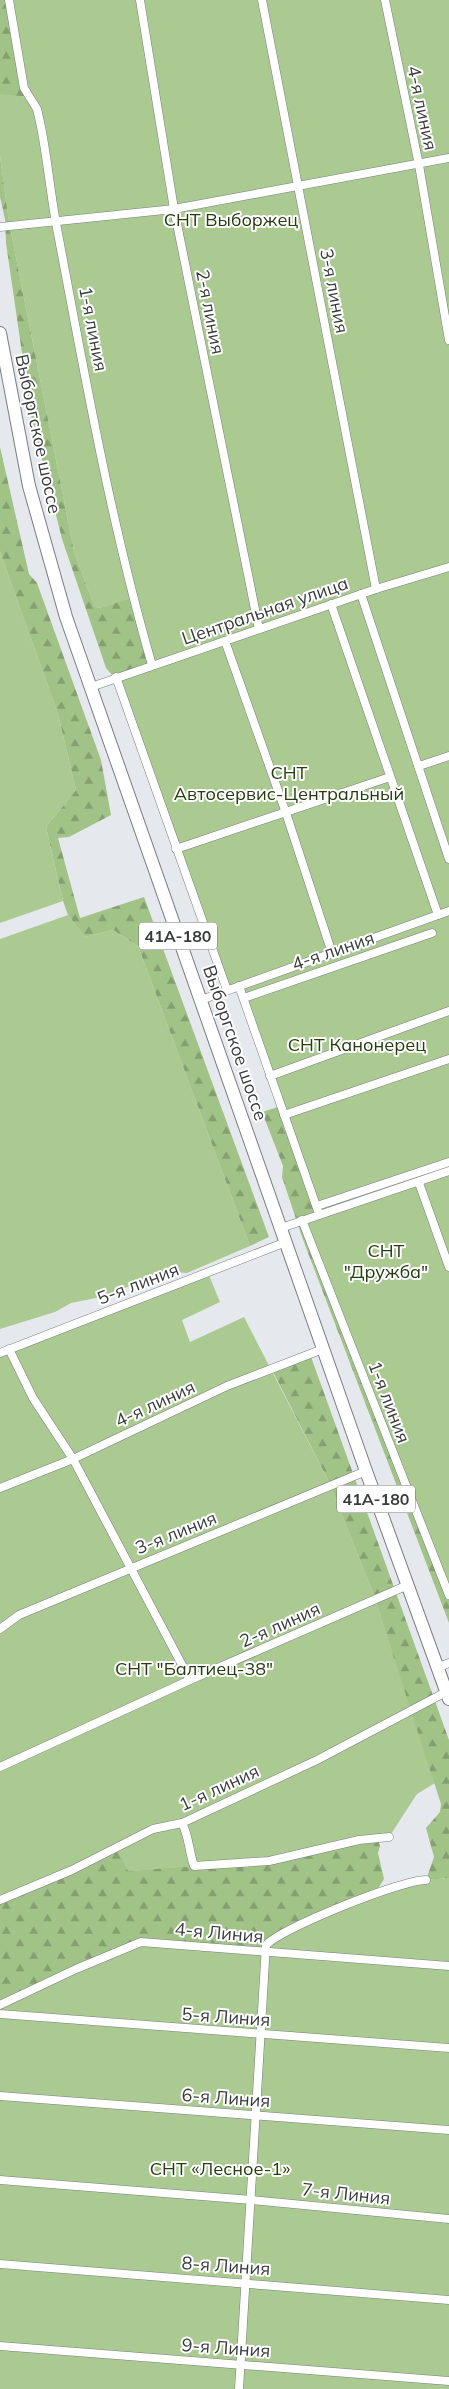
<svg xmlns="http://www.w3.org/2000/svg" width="449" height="2389" viewBox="0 0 449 2389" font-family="Mulish,sans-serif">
  <defs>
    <pattern id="forest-firs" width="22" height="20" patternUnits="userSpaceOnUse" patternTransform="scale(1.25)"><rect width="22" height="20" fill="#a1c387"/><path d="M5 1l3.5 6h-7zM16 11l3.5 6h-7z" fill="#849f70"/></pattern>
  </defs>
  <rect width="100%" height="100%" fill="#e5e9ed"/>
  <g fill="#aaca91">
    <path d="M9,0H449V1595L303,1220L320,1214L241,986L228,990L115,676L132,599L99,608L94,606L74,551L9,222L0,156V94H14L25,97Z"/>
    <path d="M0,552L58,714L76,790L46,827L63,901L0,923Z"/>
    <path d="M68,915L85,937L113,930L138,946L250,1246L187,1273L160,1271L111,1295L71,1303L55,1312L0,1329V939Z"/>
    <path d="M208,1273L220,1302L182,1320L190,1342L244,1317L328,1480L373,1593L435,1783L417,1794L389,1837L295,1854L185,1868L127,1871L116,1847L0,1900V1353Z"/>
    <path d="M449,1878V2389H0V2005L141,1942L266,1945L306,1922L422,1880Z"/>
  </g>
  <g fill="url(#forest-firs)">
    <path d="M0,0H9L30,97L0,94Z"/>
    <path d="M0,156L9,222L74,551L94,606L99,608L132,598L150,666L115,676L112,675L106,668L62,539L31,415L6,243L5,219L0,197Z"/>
    <path d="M0,447L29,574L37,583L101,760L111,815L69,837L58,838L80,918L144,897L269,1237L250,1246L138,946L113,930L85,937L68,915L63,901L46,827L76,790L58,714L0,552Z"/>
    <path d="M281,1106L320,1214L303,1220L449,1595V1623L302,1237L282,1177L283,1166L262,1112Z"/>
    <path d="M310,1354L449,1740V1878L426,1880L434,1857L426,1828L440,1812L441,1804L373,1593L328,1480L271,1368Z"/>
    <path d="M377,1838L380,1846L378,1853L384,1879L374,1895L273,1938L266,1952L141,1942L0,2005V1900L116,1847L128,1871L242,1863Z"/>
  </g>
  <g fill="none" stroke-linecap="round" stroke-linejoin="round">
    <g stroke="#797c80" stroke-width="9">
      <g id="street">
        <path d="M9,0L24,88L37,109L40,122C47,155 50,190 56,223C84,371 110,520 152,665"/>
        <path d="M140,0L174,209L259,629"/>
        <path d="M262,0L376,589"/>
        <path d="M385,0L419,165L449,340"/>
        <path d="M0,227L174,209L449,158"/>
        <path d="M361,594L449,859"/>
        <path d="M331,604L438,915"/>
        <path d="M225,641L286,813L332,953"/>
        <path d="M116,677L227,990"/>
        <path d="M91,687L376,589L449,567"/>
        <path d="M419,766L449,756"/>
        <path d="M176,849L390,777"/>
        <path d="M239,986L319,1214"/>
        <path d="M244,998L432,933"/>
        <path d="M201,1000L449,911"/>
        <path d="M270,1076L449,1011"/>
        <path d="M284,1115L449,1059"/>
        <path d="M419,1183L449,1267"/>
        <path d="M317,1206L449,1162"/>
        <path d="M302,1220L449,1595"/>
        <path d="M281,1228L449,1171"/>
        <path d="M9,1349L33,1398L73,1459L190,1680"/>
        <path d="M0,1353L286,1242"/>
        <path d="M0,1488L73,1459L227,1386L323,1349"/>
        <path d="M0,1629L19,1615L366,1471"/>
        <path d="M437,1668L449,1663"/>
        <path d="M0,1767L190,1680L408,1585"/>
        <path d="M182,1823C189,1836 189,1852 194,1866L269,1861L359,1840L389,1837"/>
        <path d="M0,1900L72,1870L153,1829L182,1823L317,1760L446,1692"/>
        <path d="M0,2005L76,1969L141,1942L449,1966"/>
        <path d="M0,2014L449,2048"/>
        <path d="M0,2096L449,2130"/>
        <path d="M0,2180L252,2200L449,2219"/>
        <path d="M0,2264L449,2300"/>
        <path d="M0,2346L449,2381"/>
        <path d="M239,2389L266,1945C284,1927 401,1880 426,1880"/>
      </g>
    </g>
    <g stroke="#797c80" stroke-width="14">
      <path id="primary" d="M0,333L29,486L66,617L366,1471L449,1699"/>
    </g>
    <use href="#street" stroke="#fff" stroke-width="8"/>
    <use href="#primary" stroke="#fff" stroke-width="12"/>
  </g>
  <g text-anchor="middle" stroke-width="4" stroke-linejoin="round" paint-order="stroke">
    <g fill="#fff" stroke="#747576" stroke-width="1">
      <rect x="139" y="922.5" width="78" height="27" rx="4"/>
      <rect x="337" y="1485.5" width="78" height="27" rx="4"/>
    </g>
    <g font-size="16" font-weight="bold" fill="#383a3b">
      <text x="178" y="942">41А-180</text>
      <text x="376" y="1505">41А-180</text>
    </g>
    <g font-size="18" fill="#383a3b" stroke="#fff">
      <text transform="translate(422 108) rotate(78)" y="6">4-я линия</text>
      <text transform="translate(334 291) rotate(79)" y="6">3-я линия</text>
      <text transform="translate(210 312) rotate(79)" y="6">2-я линия</text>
      <text transform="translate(93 329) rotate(79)" y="6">1-я линия</text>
      <text transform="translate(38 434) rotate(78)" y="6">Выборгское шоссе</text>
      <text transform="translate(265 611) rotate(-19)" y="6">Центральная улица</text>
      <text transform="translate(333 951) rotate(-19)" y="6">4-я линия</text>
      <text transform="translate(235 1043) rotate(71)" y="6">Выборгское шоссе</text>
      <text transform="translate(138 1284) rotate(-21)" y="6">5-я линия</text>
      <text transform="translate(389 1402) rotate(69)" y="6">1-я линия</text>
      <text transform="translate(155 1404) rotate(-25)" y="6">4-я линия</text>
      <text transform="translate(176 1533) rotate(-22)" y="6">3-я линия</text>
      <text transform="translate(280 1625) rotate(-24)" y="6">2-я линия</text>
      <text transform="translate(219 1788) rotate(-25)" y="6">1-я линия</text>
      <text transform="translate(219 1933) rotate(5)" y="6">4-я Линия</text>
      <text transform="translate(226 2017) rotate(4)" y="6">5-я Линия</text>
      <text transform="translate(226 2098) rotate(4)" y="6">6-я Линия</text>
      <text transform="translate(346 2194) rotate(6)" y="6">7-я Линия</text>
      <text transform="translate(226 2266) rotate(4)" y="6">8-я Линия</text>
      <text transform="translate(226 2348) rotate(4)" y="6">9-я Линия</text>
    </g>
    <g font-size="18" fill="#263b11" stroke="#fff">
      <text x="231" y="226">СНТ Выборжец</text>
      <text x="289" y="779">СНТ<tspan x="289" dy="21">Автосервис-Центральный</tspan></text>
      <text x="357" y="1051">СНТ Канонерец</text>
      <text x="386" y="1257">СНТ<tspan x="386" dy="21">"Дружба"</tspan></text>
      <text x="194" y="1675">СНТ "Балтиец-38"</text>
      <text x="220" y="2175">СНТ «Лесное-1»</text>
    </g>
  </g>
</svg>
